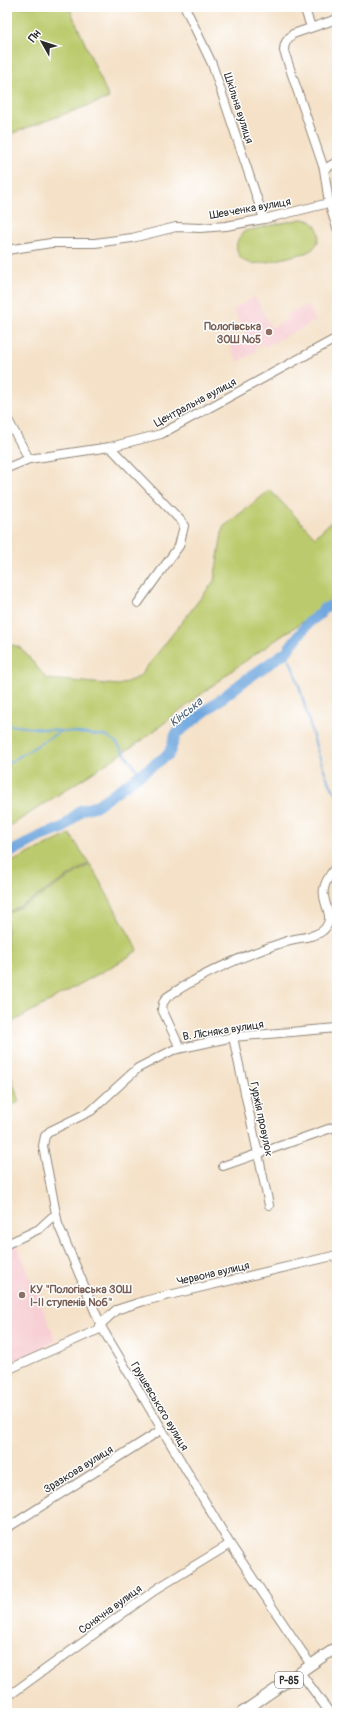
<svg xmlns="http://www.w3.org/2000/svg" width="344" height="1720" viewBox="0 0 344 1720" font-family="Pangolin,sans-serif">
  <rect width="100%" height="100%" fill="#fff"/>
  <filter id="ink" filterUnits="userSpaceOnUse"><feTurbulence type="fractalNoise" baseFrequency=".025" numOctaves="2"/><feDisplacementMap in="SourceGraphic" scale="8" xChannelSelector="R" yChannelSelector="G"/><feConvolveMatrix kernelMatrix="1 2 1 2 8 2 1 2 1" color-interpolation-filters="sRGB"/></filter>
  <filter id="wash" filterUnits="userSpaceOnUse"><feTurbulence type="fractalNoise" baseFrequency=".012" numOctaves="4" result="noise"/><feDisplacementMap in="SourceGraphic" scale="16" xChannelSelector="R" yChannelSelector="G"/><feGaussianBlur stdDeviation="0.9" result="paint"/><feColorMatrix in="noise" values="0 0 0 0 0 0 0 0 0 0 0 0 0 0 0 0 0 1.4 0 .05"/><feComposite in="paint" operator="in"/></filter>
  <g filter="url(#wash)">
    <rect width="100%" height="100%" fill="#f4e1c7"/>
    <g fill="#f7cfd4">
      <path d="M255,297L271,328L287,320L285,316L308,305L316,321L265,347L263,344L255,348L256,351L238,362L230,346L247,337L233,309Z"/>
      <path d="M17,1245L56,1341L7,1364V1249Z"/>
    </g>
    <g fill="#bbca6c" stroke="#737a4c">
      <path d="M7,7H69L109,98L7,135Z"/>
      <path d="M301,219C323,219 325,247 305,253C294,255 259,266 250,263C243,262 238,256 237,250C235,243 239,236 245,231Z"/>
      <path d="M270,490L315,537L337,516V598L238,666L141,741L7,828V643L21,648L47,679L119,685L139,677L214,581L223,527Z"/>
      <path d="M70,834L89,863L31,900L7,913V864Z"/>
      <path d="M90,864L138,950L125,959L7,1025V914L32,901Z"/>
      <path d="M7,1062L19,1102L7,1107Z"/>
    </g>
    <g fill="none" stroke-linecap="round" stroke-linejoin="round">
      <g stroke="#6fa7de" stroke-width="2">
        <path d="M286,652C303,687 308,727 322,764C326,775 329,785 337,794"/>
        <path d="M7,725L106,736L116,742L140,774"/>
        <path d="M7,764L59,732"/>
      </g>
      <path stroke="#6fa7de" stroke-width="11" d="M7,854L41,836L63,828L81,810L96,806L169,754L176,734L244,681L286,652L309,622L320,614L323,609L337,603"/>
    </g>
  </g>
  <g filter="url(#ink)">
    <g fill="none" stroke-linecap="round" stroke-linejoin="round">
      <g stroke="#908679" stroke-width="10">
        <g id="minor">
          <path d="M185,7L212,64L264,219"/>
          <path d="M304,7L311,27"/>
          <path d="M324,169L284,51C284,43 287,39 293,34L337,19"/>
          <path d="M329,203L337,228"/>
          <path d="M7,250L51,243H95L132,238L176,227L200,228L226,226L264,219L329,203L324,169L337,162"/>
          <path d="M7,418L29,459"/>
          <path d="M110,447L182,522L184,526L179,546L138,603"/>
          <path d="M7,468L29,459L110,447L161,434L337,338"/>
          <path d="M233,1037L269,1205"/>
          <path d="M180,1048L162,1009L163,1003L167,997C204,972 245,955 287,941C298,937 319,938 326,927C335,915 321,902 324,889C325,880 332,872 337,865"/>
          <path d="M223,1166L337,1126"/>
          <path d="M7,1244L39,1229L52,1217L55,1216"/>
          <path d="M100,1325L116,1310L144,1301L337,1255"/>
          <path d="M7,1370L102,1328"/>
          <path d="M7,1528L161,1430"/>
          <path d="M311,1665L230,1544L102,1328L58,1224L43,1146L45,1136L50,1131L91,1111L138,1068L173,1050L233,1037L337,1028"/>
          <path d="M300,1672L330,1713"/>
          <path d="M7,1697L158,1588L230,1544"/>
        </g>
      </g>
      <g stroke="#908679" stroke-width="12">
        <path id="major" d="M241,1713L337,1647"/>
      </g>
      <use href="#minor" stroke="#fff" stroke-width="8"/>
      <use href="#major" stroke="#fff" stroke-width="10"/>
    </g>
  </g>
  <g fill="#8d6e63" stroke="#fff" stroke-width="1.5">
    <circle cx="269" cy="332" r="4"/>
    <circle cx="22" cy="1295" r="4"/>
  </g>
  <g text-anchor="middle" stroke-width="3" stroke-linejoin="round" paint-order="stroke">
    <rect fill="#fff" stroke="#6b6b6b" stroke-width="1" x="275" y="1672" width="28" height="16" rx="3"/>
    <g font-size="10" font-weight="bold" fill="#2b2b2b">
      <text x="289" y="1684">Р-85</text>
    </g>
    <g font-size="11" fill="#2b2b2b" stroke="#fff">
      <text transform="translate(239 108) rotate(72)" y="4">Шкільна вулиця</text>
      <text transform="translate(250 208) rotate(-10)" y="4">Шевченка вулиця</text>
      <text transform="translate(195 402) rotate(-28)" y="4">Центральна вулиця</text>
      <text transform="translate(223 1030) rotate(-9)" y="4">В. Лісняка вулиця</text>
      <text transform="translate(262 1119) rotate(78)" y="4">Гуржія провулок</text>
      <text transform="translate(213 1273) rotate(-13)" y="4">Червона вулиця</text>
      <text transform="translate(160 1406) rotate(59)" y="4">Грушевського вулиця</text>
      <text transform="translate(78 1469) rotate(-32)" y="4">Зразкова вулиця</text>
      <text transform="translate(110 1609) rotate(-36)" y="4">Сонячна вулиця</text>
    </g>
    <g font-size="11" font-weight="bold" fill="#785e54" stroke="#fff" text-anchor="end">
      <text x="261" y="330">Пологівська<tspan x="261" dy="13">ЗОШ №5</tspan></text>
      <text x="30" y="1293" text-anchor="start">КУ "Пологівська ЗОШ<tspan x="30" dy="13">І-ІІ ступенів №6"</tspan></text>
    </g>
    <g font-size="12" font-style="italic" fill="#465d73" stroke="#fff">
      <text transform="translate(186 712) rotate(-39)" y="4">Кінська</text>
    </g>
  </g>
  <rect width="344" height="1720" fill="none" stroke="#fff" stroke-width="24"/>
  <g transform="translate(42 42) rotate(309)" stroke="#ffffff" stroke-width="3" paint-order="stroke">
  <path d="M0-3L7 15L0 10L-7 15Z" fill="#2b2b2b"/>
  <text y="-6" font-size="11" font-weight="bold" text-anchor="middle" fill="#2b2b2b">Пн</text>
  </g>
</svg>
